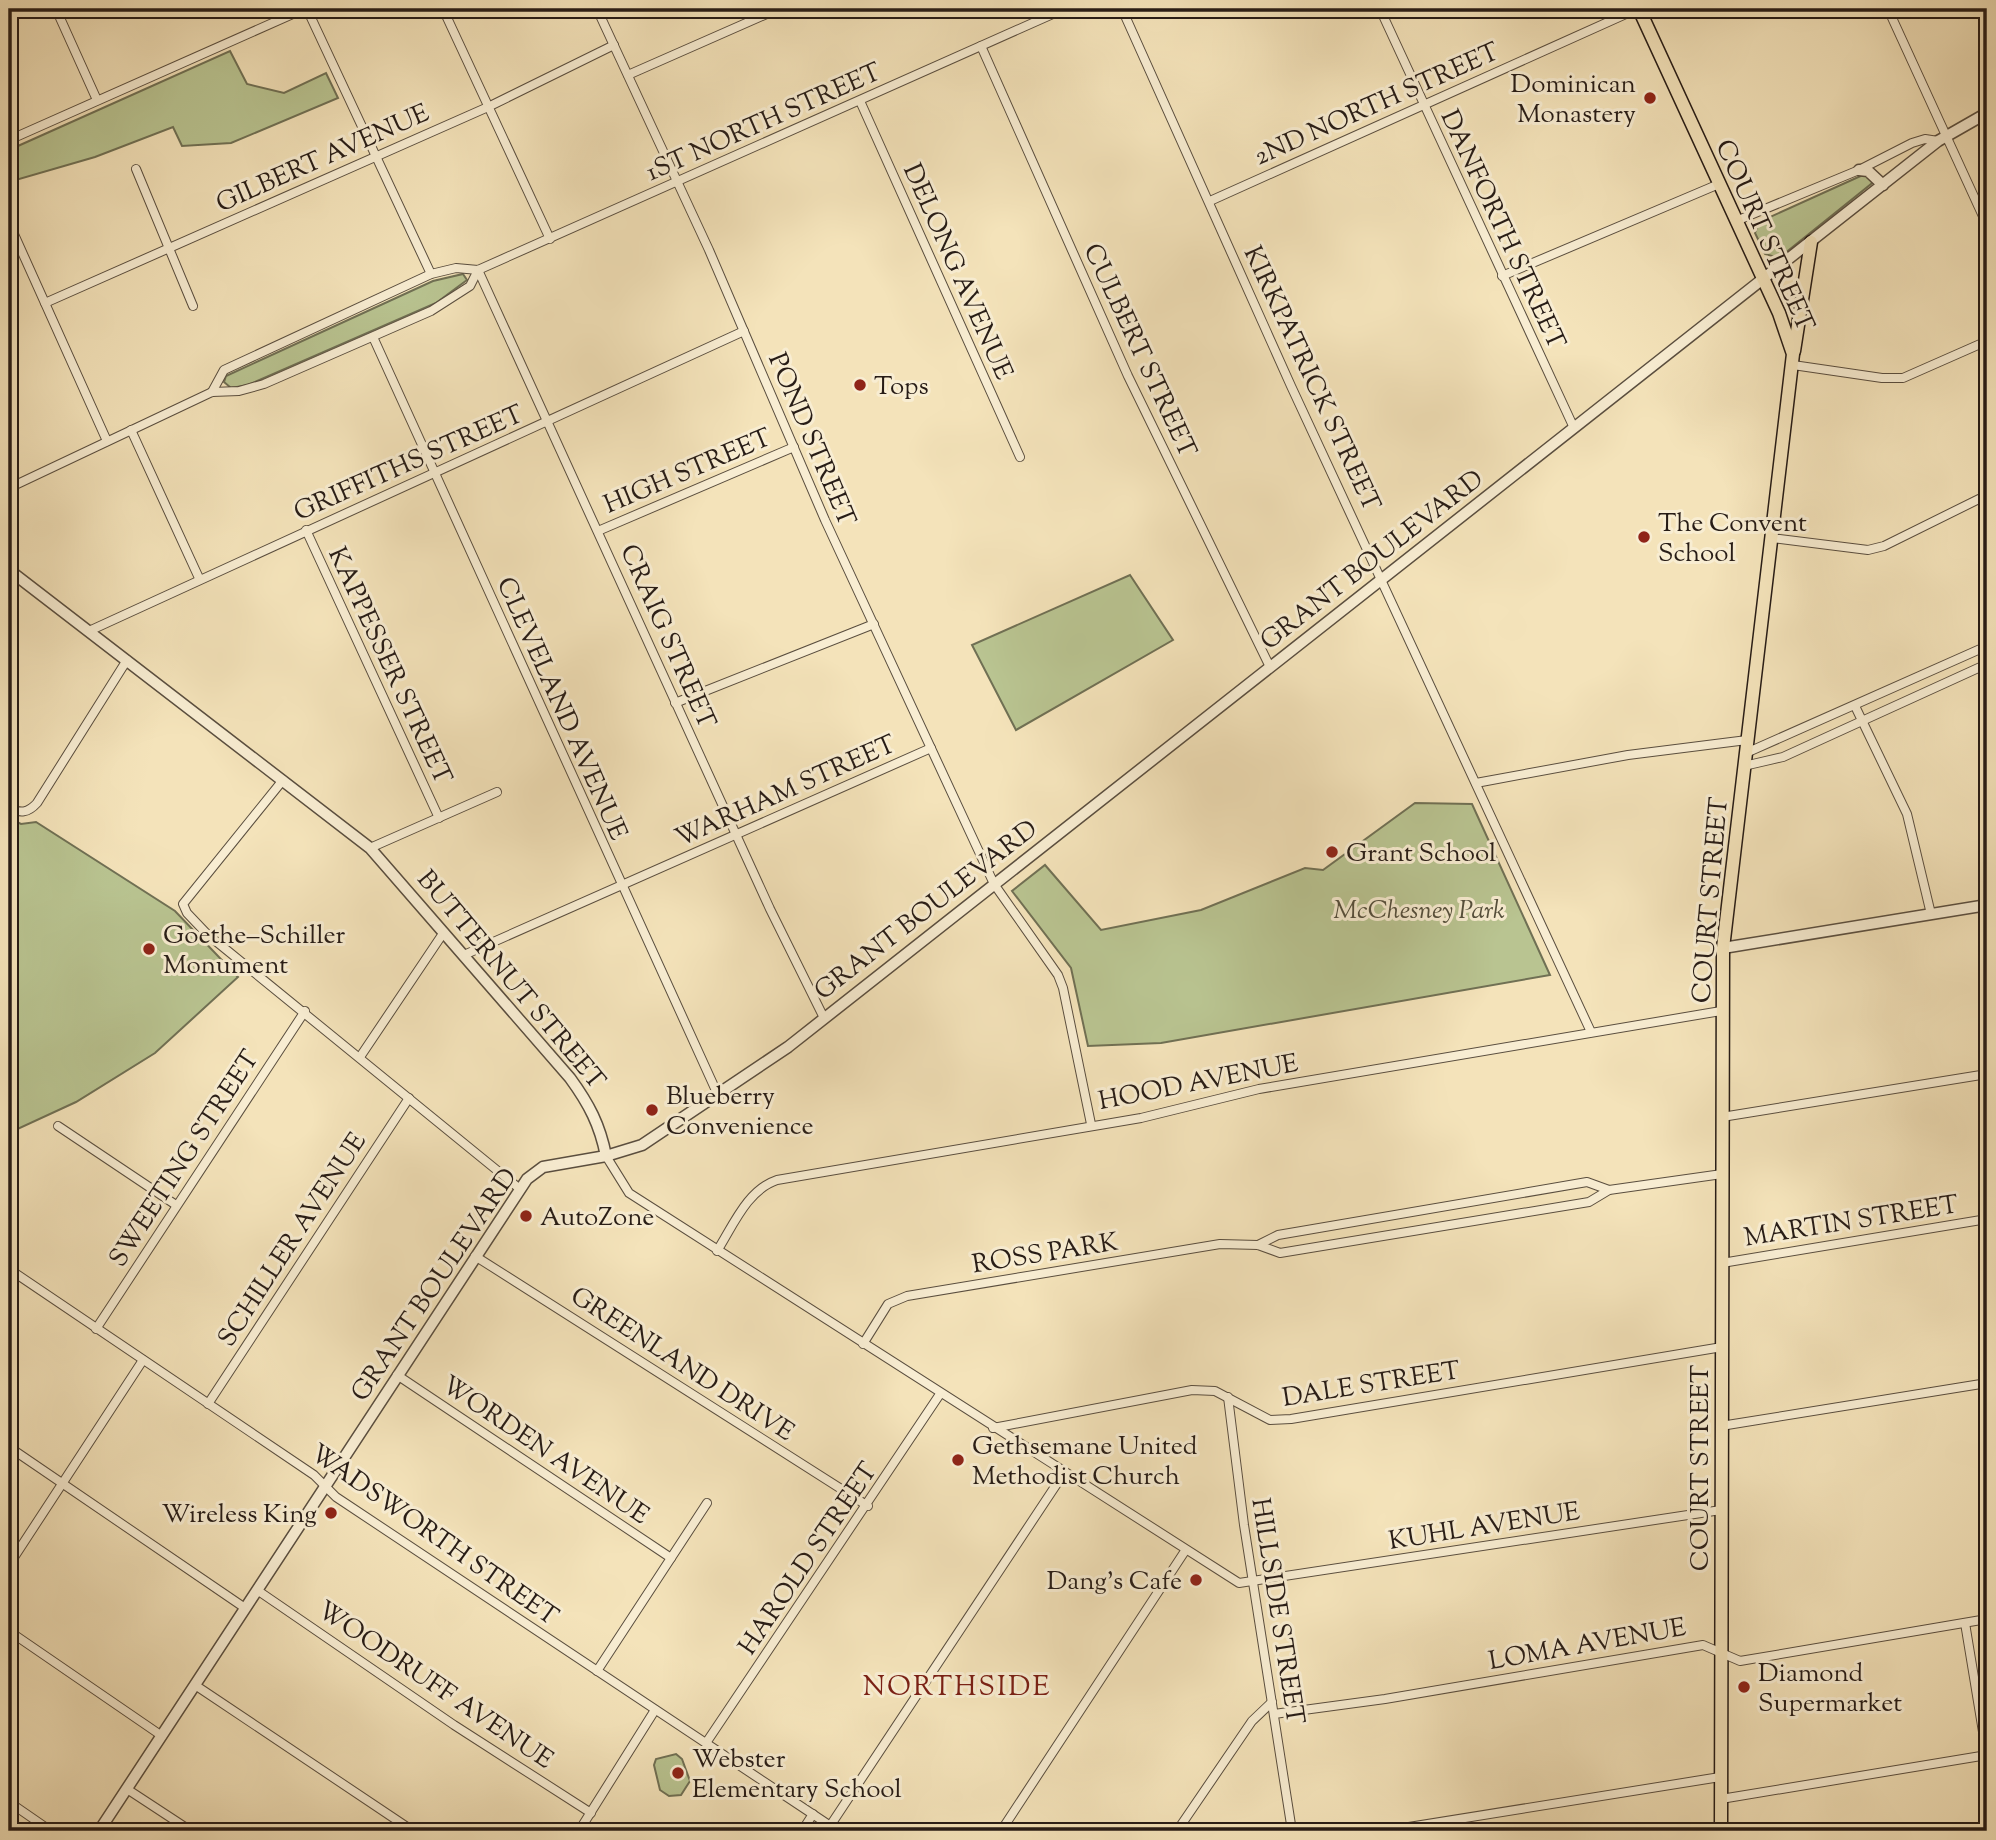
<svg xmlns="http://www.w3.org/2000/svg" width="1996" height="1840" viewBox="0 0 1996 1840" font-family="'Sorts Mill Goudy',serif">
  <rect width="100%" height="100%" fill="#f4e3ba"/>
  <filter id="stains"><feTurbulence type="fractalNoise" baseFrequency=".00286" numOctaves="4"/><feColorMatrix values="0 0 0 0 .2 0 0 0 0 .09 0 0 0 0 .02 0 0 0 .5 -.17"/></filter>
  <radialGradient id="worn" r=".72"><stop offset=".6" stop-color="#630" stop-opacity="0"/><stop offset="1" stop-color="#630" stop-opacity=".3"/></radialGradient>
  <g fill="#b9c491" stroke="#707054" stroke-width="2">
    <path d="M230,51L247,84L284,93L326,73L338,98L231,143L182,146L173,127L95,157L9,182V150Z"/>
    <path d="M1865,174L1873,181L1871,184L1779,258L1765,254L1755,233L1759,222Z"/>
    <path d="M463,274L467,280L436,303L248,385L231,388L224,382L226,376L433,281Z"/>
    <path d="M1130,575L1173,640L1016,730L972,645Z"/>
    <path d="M1415,803L1472,804L1550,975L1161,1043L1088,1046L1071,968L1012,891L1045,865L1101,930L1201,910L1305,868L1323,870Z"/>
    <path d="M15,821L21,824L36,822L175,911L238,977L155,1053L76,1102L9,1133V828Z"/>
    <path d="M676,1754L682,1759L690,1781L681,1795L669,1796L660,1790L654,1765L656,1759Z"/>
  </g>
  <g fill="none" stroke-linecap="round" stroke-linejoin="round">
    <g stroke="#5a4e3f" stroke-width="10">
      <g id="minor">
        <path d="M56,9L97,100"/>
        <path d="M307,9L431,274"/>
        <path d="M443,9L550,239"/>
        <path d="M597,9L709,250L825,520L994,884L1058,975L1063,988L1091,1124"/>
        <path d="M1122,9L1291,386L1591,1032"/>
        <path d="M1380,9L1574,428"/>
        <path d="M1888,9L1987,225"/>
        <path d="M981,46L1128,376L1270,667"/>
        <path d="M628,75L778,9"/>
        <path d="M860,101L1020,457"/>
        <path d="M9,140L304,9"/>
        <path d="M136,169L193,306"/>
        <path d="M1210,201L1637,9"/>
        <path d="M1736,221L1859,170L1912,143L1925,139L1938,141"/>
        <path d="M9,223L107,441"/>
        <path d="M478,270L770,909L824,1018"/>
        <path d="M1502,276L1719,184"/>
        <path d="M45,303L488,107L614,45"/>
        <path d="M373,337L718,1095"/>
        <path d="M1793,365L1882,378H1903L1987,341"/>
        <path d="M212,392L224,370L431,274L456,268L478,270L1064,9"/>
        <path d="M131,430L199,578"/>
        <path d="M9,488L212,392L239,391L264,384L431,311L470,286L478,270"/>
        <path d="M306,530L439,818"/>
        <path d="M598,531L794,447"/>
        <path d="M1772,538L1868,550L1884,546L1987,495"/>
        <path d="M89,631L744,331"/>
        <path d="M675,703L874,624"/>
        <path d="M1855,706L1907,814L1931,914"/>
        <path d="M1746,753L1987,646"/>
        <path d="M1744,766L1783,757L1987,664"/>
        <path d="M283,780L183,904L187,913L207,934L520,1189"/>
        <path d="M1476,783L1628,755L1747,740"/>
        <path d="M9,807C20,814 28,813 37,803L127,660"/>
        <path d="M370,848L497,792"/>
        <path d="M464,955L931,748"/>
        <path d="M360,1057L444,932"/>
        <path d="M1722,1117L1987,1074"/>
        <path d="M58,1126L176,1205"/>
        <path d="M606,1156L629,1193L1239,1583L1721,1510"/>
        <path d="M1258,1245L1278,1235L1587,1182L1609,1190"/>
        <path d="M717,1251C733,1226 747,1190 777,1180L1141,1118L1259,1089L1721,1011"/>
        <path d="M475,1256L868,1506"/>
        <path d="M1722,1263L1987,1219"/>
        <path d="M9,1269L314,1475L336,1497L838,1831"/>
        <path d="M96,1329L305,1011"/>
        <path d="M863,1344L888,1304L907,1296L1220,1244L1258,1245L1280,1253L1589,1202L1609,1190L1722,1174"/>
        <path d="M397,1375L671,1558"/>
        <path d="M1228,1397L1244,1525L1292,1831"/>
        <path d="M208,1404L409,1098"/>
        <path d="M1721,1426L1987,1383"/>
        <path d="M993,1428L1192,1390L1215,1391L1270,1420L1291,1419L1722,1347"/>
        <path d="M9,1447L245,1608"/>
        <path d="M9,1565L143,1360"/>
        <path d="M257,1590L454,1725L591,1813"/>
        <path d="M1965,1623L1987,1756"/>
        <path d="M9,1631L162,1736"/>
        <path d="M597,1671L707,1503"/>
        <path d="M195,1685L413,1831"/>
        <path d="M1274,1714L1385,1699L1703,1645L1740,1661L1987,1619"/>
        <path d="M706,1743L940,1394"/>
        <path d="M127,1789L191,1831"/>
        <path d="M1721,1799L1987,1755"/>
        <path d="M9,1802L51,1831"/>
        <path d="M830,1826L1064,1473"/>
        <path d="M579,1831L655,1710"/>
        <path d="M802,1831L813,1814"/>
        <path d="M1001,1831L1185,1551"/>
        <path d="M1177,1831L1252,1721L1272,1702"/>
        <path d="M1384,1831L1720,1777"/>
      </g>
    </g>
    <g stroke="#5a4e3f" stroke-width="13">
      <g id="tertiary">
        <path d="M1859,170L1868,171L1883,185"/>
        <path d="M9,570L370,848L570,1078C589,1104 600,1125 606,1156"/>
        <path d="M1723,948L1987,905"/>
        <path d="M99,1831L527,1179L543,1167L606,1156L642,1145L788,1047L1938,141L1987,113"/>
      </g>
    </g>
    <g stroke="#271c16" stroke-width="15">
      <g id="primary">
        <path d="M1639,9L1779,313L1793,354L1723,948L1721,1831"/>
        <path d="M1794,351L1811,242"/>
      </g>
    </g>
    <use href="#minor" stroke="#f8edd2" stroke-width="8"/>
    <use href="#tertiary" stroke="#f8edd2" stroke-width="10"/>
    <use href="#primary" stroke="#f4e3ba" stroke-width="12"/>
  </g>
  <g fill="#8f2418" stroke="#f8edd2" stroke-width="2.5">
    <circle cx="1650" cy="98" r="7"/>
    <circle cx="860" cy="385" r="7"/>
    <circle cx="1644" cy="537" r="7"/>
    <circle cx="1332" cy="852" r="7"/>
    <circle cx="149" cy="949" r="7"/>
    <circle cx="652" cy="1110" r="7"/>
    <circle cx="526" cy="1216" r="7"/>
    <circle cx="958" cy="1460" r="7"/>
    <circle cx="331" cy="1513" r="7"/>
    <circle cx="1196" cy="1580" r="7"/>
    <circle cx="1744" cy="1687" r="7"/>
    <circle cx="678" cy="1773" r="7"/>
  </g>
  <g text-anchor="middle" stroke-width="6" stroke-linejoin="round" paint-order="stroke">
    <g font-size="26" fill="#271c16" stroke="#f8edd2" text-anchor="start">
      <text x="1636" y="92" text-anchor="end">Dominican<tspan x="1636" dy="30">Monastery</tspan></text>
      <text x="874" y="394">Tops</text>
      <text x="1658" y="531">The Convent<tspan x="1658" dy="30">School</tspan></text>
      <text x="1346" y="861">Grant School</text>
      <text x="163" y="943">Goethe–Schiller<tspan x="163" dy="30">Monument</tspan></text>
      <text x="666" y="1104">Blueberry<tspan x="666" dy="30">Convenience</tspan></text>
      <text x="540" y="1225">AutoZone</text>
      <text x="972" y="1454">Gethsemane United<tspan x="972" dy="30">Methodist Church</tspan></text>
      <text x="317" y="1522" text-anchor="end">Wireless King</text>
      <text x="1182" y="1589" text-anchor="end">Dang's Cafe</text>
      <text x="1758" y="1681">Diamond<tspan x="1758" dy="30">Supermarket</tspan></text>
      <text x="692" y="1767">Webster<tspan x="692" dy="30">Elementary School</tspan></text>
    </g>
    <g font-size="26" fill="#271c16" stroke="#f8edd2">
      <text transform="translate(1376 103) rotate(-24)" y="9">2ND NORTH STREET</text>
      <text transform="translate(763 121) rotate(-24)" y="9">1ST NORTH STREET</text>
      <text transform="translate(322 157) rotate(-24)" y="9">GILBERT AVENUE</text>
      <text transform="translate(1504 229) rotate(65)" y="9">DANFORTH STREET</text>
      <text transform="translate(1766 235) rotate(66)" y="9">COURT STREET</text>
      <text transform="translate(959 271) rotate(66)" y="9">DELONG AVENUE</text>
      <text transform="translate(1141 350) rotate(65)" y="9">CULBERT STREET</text>
      <text transform="translate(1313 378) rotate(65)" y="9">KIRKPATRICK STREET</text>
      <text transform="translate(813 439) rotate(67)" y="9">POND STREET</text>
      <text transform="translate(408 462) rotate(-24)" y="9">GRIFFITHS STREET</text>
      <text transform="translate(687 470) rotate(-23)" y="9">HIGH STREET</text>
      <text transform="translate(1371 559) rotate(-38)" y="9">GRANT BOULEVARD</text>
      <text transform="translate(669 636) rotate(66)" y="9">CRAIG STREET</text>
      <text transform="translate(391 665) rotate(65)" y="9">KAPPESSER STREET</text>
      <text transform="translate(563 708) rotate(66)" y="9">CLEVELAND AVENUE</text>
      <text transform="translate(785 790) rotate(-24)" y="9">WARHAM STREET</text>
      <text transform="translate(1709 900) rotate(-85)" y="9">COURT STREET</text>
      <text transform="translate(925 909) rotate(-38)" y="9">GRANT BOULEVARD</text>
      <text transform="translate(512 979) rotate(50)" y="9">BUTTERNUT STREET</text>
      <text transform="translate(1198 1081) rotate(-11)" y="9">HOOD AVENUE</text>
      <text transform="translate(183 1158) rotate(-57)" y="9">SWEETING STREET</text>
      <text transform="translate(1851 1220) rotate(-9)" y="9">MARTIN STREET</text>
      <text transform="translate(291 1239) rotate(-57)" y="9">SCHILLER AVENUE</text>
      <text transform="translate(1045 1252) rotate(-9)" y="9">ROSS PARK</text>
      <text transform="translate(433 1284) rotate(-56)" y="9">GRANT BOULEVARD</text>
      <text transform="translate(683 1363) rotate(33)" y="9">GREENLAND DRIVE</text>
      <text transform="translate(1371 1383) rotate(-9)" y="9">DALE STREET</text>
      <text transform="translate(546 1449) rotate(34)" y="9">WORDEN AVENUE</text>
      <text transform="translate(1699 1468) rotate(-90)" y="9">COURT STREET</text>
      <text transform="translate(1484 1525) rotate(-9)" y="9">KUHL AVENUE</text>
      <text transform="translate(435 1534) rotate(35)" y="9">WADSWORTH STREET</text>
      <text transform="translate(807 1558) rotate(-56)" y="9">HAROLD STREET</text>
      <text transform="translate(1279 1611) rotate(81)" y="9">HILLSIDE STREET</text>
      <text transform="translate(1587 1643) rotate(-10)" y="9">LOMA AVENUE</text>
      <text transform="translate(436 1684) rotate(34)" y="9">WOODRUFF AVENUE</text>
    </g>
    <g font-size="26" font-style="italic" fill="#534e3b" stroke="#f8edd2">
      <text x="1419" y="918">McChesney Park</text>
    </g>
    <g font-size="28" letter-spacing="2" fill="#7a1f14" stroke="#f8edd2">
      <text x="957" y="1695">NORTHSIDE</text>
    </g>
  </g>
  <rect width="1996" height="1840" fill="none" stroke="#f4e3ba" stroke-width="35"/>
  <rect x="10" y="10" width="1975" height="1819" fill="none" stroke="#271c16" stroke-width="3.5"/>
  <rect x="18" y="18" width="1961" height="1805" fill="none" stroke="#271c16" stroke-width="2"/>
  <rect width="100%" height="100%" filter="url(#stains)"/>
  <rect width="100%" height="100%" fill="url(#worn)"/>
</svg>
